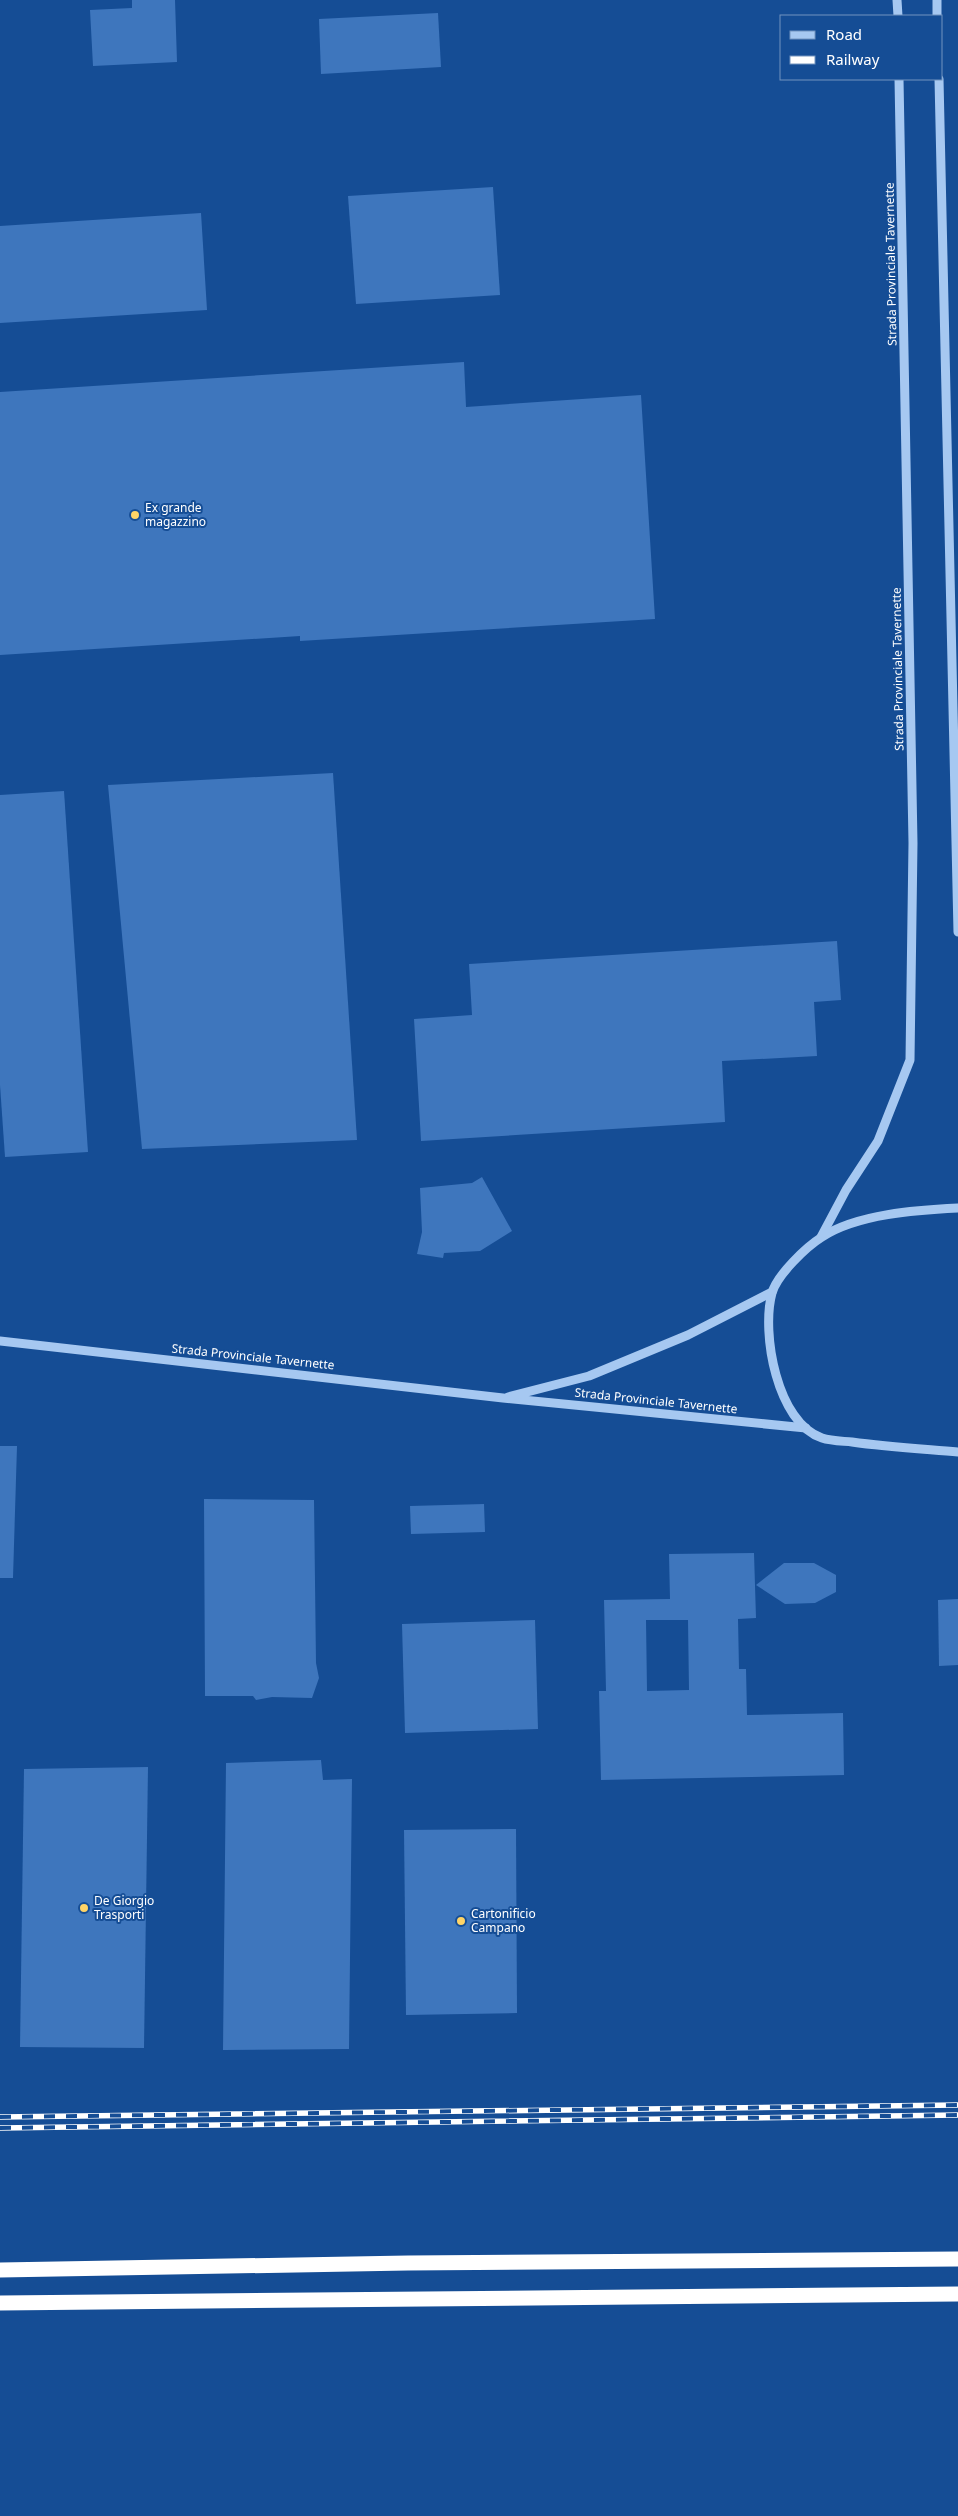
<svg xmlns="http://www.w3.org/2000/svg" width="958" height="2516" viewBox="0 0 958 2516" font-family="'Noto Sans',sans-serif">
  <rect width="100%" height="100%" fill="#154d95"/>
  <g fill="#3e76bd" fill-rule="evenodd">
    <path d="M132,0H175L177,62L93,66L90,10L132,8Z"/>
    <path d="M438,13L441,67L321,74L319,19Z"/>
    <path d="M493,187L500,295L356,304L348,196Z"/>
    <path d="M201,213L207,310L0,323V226Z"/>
    <path d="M464,362L466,407L641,395L655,619L300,641V636L0,655V392Z"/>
    <path d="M333,773L357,1140L142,1149L108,785Z"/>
    <path d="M64,791L88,1152L5,1157L0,1085V795Z"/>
    <path d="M837,941L841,1000L814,1002L817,1056L722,1061L725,1122L421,1141L414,1019L472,1015L469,964Z"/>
    <path d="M482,1177L512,1231L480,1251L444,1253L443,1258L417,1254L422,1232L420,1188L472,1183Z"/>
    <path d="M0,1446H17L13,1578H0Z"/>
    <path d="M204,1499L314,1500L316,1663L319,1678L312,1698L272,1697L256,1700L253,1696H205Z"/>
    <path d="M484,1504L485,1532L411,1534L410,1506Z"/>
    <path d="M754,1553L756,1618L738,1619L739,1669H746L747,1715L843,1713L844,1775L601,1780L599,1691H606L604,1600L670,1599L669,1554ZM646,1620H688L689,1690L647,1691Z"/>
    <path d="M784,1563H814L836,1575V1592L815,1603L785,1604L756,1585Z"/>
    <path d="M958,1599V1665L939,1666L938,1600Z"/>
    <path d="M535,1620L538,1729L405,1733L402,1624Z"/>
    <path d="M321,1760L323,1780L352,1779L349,2049L223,2050L226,1763Z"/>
    <path d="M148,1767L144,2048L20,2047L24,1769Z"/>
    <path d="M516,1829L517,2013L406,2015L404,1830Z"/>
  </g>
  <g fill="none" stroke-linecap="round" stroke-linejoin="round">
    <g stroke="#a6c8f1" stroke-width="9">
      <path d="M897,0L898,16"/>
      <path d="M937,0V16"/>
      <path d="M939,79L958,932"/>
      <path d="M958,1208C917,1210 857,1214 822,1237C806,1247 777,1275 772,1293C761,1333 777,1423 822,1438C831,1441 842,1441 852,1442C887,1447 923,1449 958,1452"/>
      <path d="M821,1237L846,1190L878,1141L910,1060L913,843L899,79"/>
      <path d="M0,1341L503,1398L806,1428"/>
      <path d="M508,1397L589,1376L688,1335L772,1292"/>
    </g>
    <g stroke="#fff" stroke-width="15">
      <path d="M0,2270L408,2263L958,2259"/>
      <path d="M0,2303L958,2294"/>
    </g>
    <g stroke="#fff" stroke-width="5.5">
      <g id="rail">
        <path d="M0,2117L958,2105"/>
        <path d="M0,2128L958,2115"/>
      </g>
    </g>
    <use href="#rail" stroke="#154d95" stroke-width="4" stroke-dasharray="11" stroke-linecap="butt"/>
  </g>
  <g fill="#ffd467" stroke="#154d95" stroke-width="2">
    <circle cx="135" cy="515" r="5"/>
    <circle cx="84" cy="1908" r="5"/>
    <circle cx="461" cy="1921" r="5"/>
  </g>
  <g text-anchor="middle" stroke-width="4" stroke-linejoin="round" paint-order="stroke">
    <g font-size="12" fill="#fff" stroke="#154d95">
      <text transform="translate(891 264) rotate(-91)" y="4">Strada Provinciale Tavernette</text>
      <text transform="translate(898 669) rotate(-91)" y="4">Strada Provinciale Tavernette</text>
      <text transform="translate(253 1357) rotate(6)" y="4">Strada Provinciale Tavernette</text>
      <text transform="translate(656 1401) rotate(6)" y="4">Strada Provinciale Tavernette</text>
    </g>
    <g font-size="12" fill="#fff" stroke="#154d95" text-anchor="start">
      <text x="145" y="512">Ex grande<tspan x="145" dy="14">magazzino</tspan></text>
      <text x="94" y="1905">De Giorgio<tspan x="94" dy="14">Trasporti</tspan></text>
      <text x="471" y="1918">Cartonificio<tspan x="471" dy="14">Campano</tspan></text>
    </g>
  </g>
  <rect x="780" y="15" width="162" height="65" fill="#154d95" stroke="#7394bf"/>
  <rect x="790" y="31" width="25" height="8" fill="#a6c8f1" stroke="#7394bf"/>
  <text x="826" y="40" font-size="15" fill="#ffffff">Road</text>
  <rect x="790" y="56" width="25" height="8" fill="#ffffff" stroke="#7394bf"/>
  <text x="826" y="65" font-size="15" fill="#ffffff">Railway</text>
</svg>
